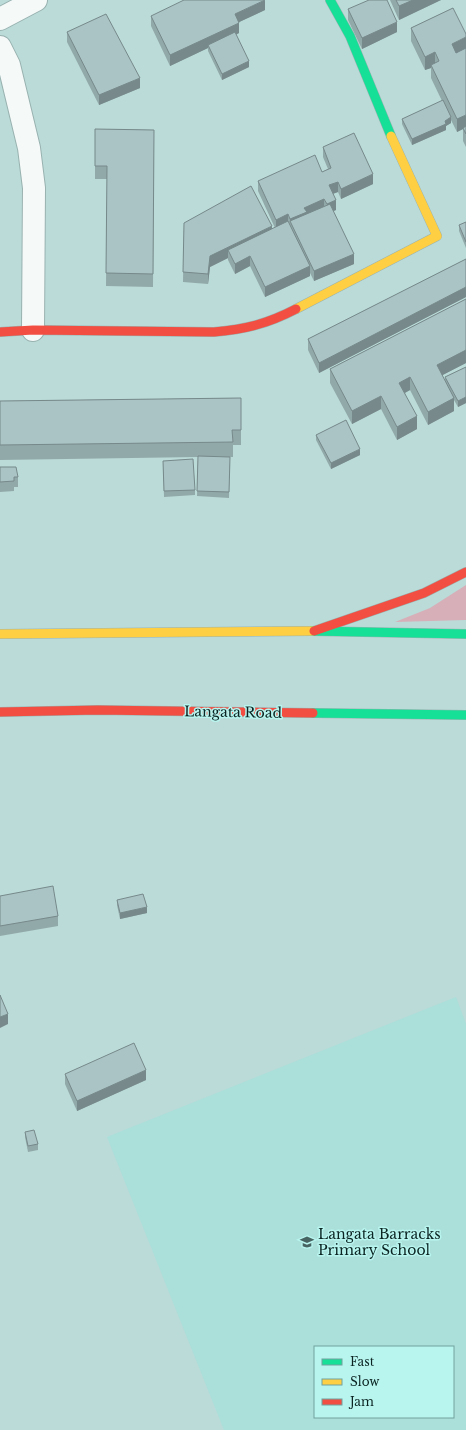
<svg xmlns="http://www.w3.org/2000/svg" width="466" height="1430" viewBox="0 0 466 1430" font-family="'Libre Baskerville',serif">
  <rect width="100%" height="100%" fill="#badbd8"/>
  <path fill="#aadfda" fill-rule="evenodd" d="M456,997L466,1024V1430H224L107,1137ZM315,1347H453V1417H315Z"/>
  <path fill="#d7afb8" d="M466,585V620L395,622L430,608Z"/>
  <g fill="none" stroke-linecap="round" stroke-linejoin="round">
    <g stroke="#99b2b0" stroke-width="24">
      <g id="street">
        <path d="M0,19L36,0"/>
        <path d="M0,47L9,65L29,148L34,188L33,330"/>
      </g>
    </g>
    <g stroke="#99b2b0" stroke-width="10">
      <g id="fast">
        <path d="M330,0L350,36L391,136"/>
        <path d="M312,631L466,634"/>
        <path d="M313,713L466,715"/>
      </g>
    </g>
    <g stroke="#99b2b0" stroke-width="10">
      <g id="slow">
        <path d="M296,309L437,236L391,136"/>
        <path d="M0,634L312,631"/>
      </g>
    </g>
    <g stroke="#99b2b0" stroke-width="10">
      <g id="jam">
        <path d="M0,332L33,330L214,332C246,329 267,324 296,309"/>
        <path d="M314,631L424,593L466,572"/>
        <path d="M0,712L98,710L313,713"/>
      </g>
    </g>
    <use href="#street" stroke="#f5faf9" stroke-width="22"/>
    <use href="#fast" stroke="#16e098" stroke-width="9"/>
    <use href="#slow" stroke="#ffcf43" stroke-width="9"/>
    <use href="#jam" stroke="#f24e42" stroke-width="9"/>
  </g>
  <g fill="#92a9a9">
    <path d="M390,0H441L399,20Z"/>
    <path d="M453,8L466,134V147L463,141V129L457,132L451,120V123L446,126V130L412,145L402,124V119L442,101L431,78V68L425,70L411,41V28Z"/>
    <path d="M348,9L397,32L362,49L348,20Z"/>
    <path d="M265,10L239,22V33L236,35L249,67L222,80L208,51V48L170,66L151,26V16Z"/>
    <path d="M67,32L140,88L99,105L67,42Z"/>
    <path d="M95,129L154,130L153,287L106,286L107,179H95Z"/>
    <path d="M323,147L373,184L341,199L338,192L333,194L336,210L333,211L354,264L314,281L310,273V276L265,297L250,266L235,274L228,260V258L210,267L208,284L183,282L184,223L272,229L275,228L258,191V181L322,172L328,169L323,157Z"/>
    <path d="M466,222V248L459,231V225Z"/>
    <path d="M466,259V297L319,373L308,350V339Z"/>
    <path d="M466,299V363L442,375L445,380V377L466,367V403L458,407L454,400V411L428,425L410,390L405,393L417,429L397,440L381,409L352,424L330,383V369Z"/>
    <path d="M241,398V445H233V457H222H230L229,498L197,496L198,457L0,460V401Z"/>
    <path d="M316,435L360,455L331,469L316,440Z"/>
    <path d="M163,461L195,490V495L164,497Z"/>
    <path d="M0,467L18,477V487H14V491L0,492Z"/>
    <path d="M0,896L58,916V926L0,936Z"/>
    <path d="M117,900L147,913L120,919L117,905Z"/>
    <path d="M65,1074L146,1080L77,1111L65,1084Z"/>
    <path d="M25,1132L38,1144V1150L28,1152L25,1137Z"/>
  </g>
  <g fill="#77898a">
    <path d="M265,0V10L235,24V14Z"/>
    <path d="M413,0H441L399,20V6Z"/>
    <path d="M397,22V32L362,49V38Z"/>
    <path d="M239,23V33L209,47L208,45V48L170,66V55Z"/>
    <path d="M466,37V50L452,57V44Z"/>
    <path d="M435,52V65H431V68L425,70V57Z"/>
    <path d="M249,61V67L222,80V74Z"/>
    <path d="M140,78V88L99,105V95Z"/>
    <path d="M466,115V128H463V129L457,132V119Z"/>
    <path d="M451,117V123L446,126V130L412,145V139L445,121Z"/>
    <path d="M373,174V184L341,199V189Z"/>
    <path d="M338,182V192L329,195V185Z"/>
    <path d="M324,199V209L290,222V219L304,208Z"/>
    <path d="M336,200V210L327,214V204Z"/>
    <path d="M288,214V224L276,230V220Z"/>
    <path d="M272,226V236L228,250V258L210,267L208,284V274L210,256Z"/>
    <path d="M354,254V264L314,281V271Z"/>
    <path d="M250,256V266L235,274V264Z"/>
    <path d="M310,266V276L265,297V287Z"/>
    <path d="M466,287V297L319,373V363Z"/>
    <path d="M466,350V363L437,378V365Z"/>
    <path d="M410,377V390L399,396V383Z"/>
    <path d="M381,396V409L352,424V411Z"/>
    <path d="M466,397V403L458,407V401Z"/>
    <path d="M454,398V411L428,425V412Z"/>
    <path d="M417,416V429L397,440V427Z"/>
    <path d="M360,449V455L331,469V463Z"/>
    <path d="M147,907V913L120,919V913Z"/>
    <path d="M8,1014V1024L0,1028V1017Z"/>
    <path d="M146,1070V1080L77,1111V1101Z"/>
  </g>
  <g fill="#aac4c5" stroke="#77898a">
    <path d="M184,0H265L235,14L239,23L170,55L151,16Z"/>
    <path d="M369,0H387L397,22L362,38L348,9Z"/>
    <path d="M396,0H413L399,6Z"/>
    <path d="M453,8L466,34V37L452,44L456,53L466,48V115L457,119L431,65L439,61L435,52L425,57L411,28Z"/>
    <path d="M106,14L140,78L99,95L67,32Z"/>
    <path d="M235,32L249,61L222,74L208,45Z"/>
    <path d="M443,100L451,117L445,121L446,124L412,139L402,119Z"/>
    <path d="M466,126V134L463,128Z"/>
    <path d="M95,129L154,130L153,274L106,273L107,166H95Z"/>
    <path d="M354,133L373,174L341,189L338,182L329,185L336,200L327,204L324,199L304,208L307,212L290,219L288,214L276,220L258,181L315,155L322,172L331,168L323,147Z"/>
    <path d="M251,186L272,226L210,256L208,274L183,272L184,223Z"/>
    <path d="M330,204L354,254L314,271L290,221Z"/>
    <path d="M288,221L310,266L265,287L250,256L235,264L228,250Z"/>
    <path d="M466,222V242L459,225Z"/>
    <path d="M466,259V287L319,363L308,339Z"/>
    <path d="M466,299V350L437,365L454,398L428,412L410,377L399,383L417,416L397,427L381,396L352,411L330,369Z"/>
    <path d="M466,367V397L458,401L445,377Z"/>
    <path d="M241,398V430H232L233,442L0,445V401Z"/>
    <path d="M346,420L360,449L331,463L316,435Z"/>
    <path d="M198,456L230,457L229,492L197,491Z"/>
    <path d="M193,459L195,490L164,491L163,461Z"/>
    <path d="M0,467H16L18,477H14V481L0,482Z"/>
    <path d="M53,886L58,916L0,926V896Z"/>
    <path d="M143,894L147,907L120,913L117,900Z"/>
    <path d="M0,995L8,1014L0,1017Z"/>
    <path d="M134,1043L146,1070L77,1101L65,1074Z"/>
    <path d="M34,1130L38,1144L28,1146L25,1132Z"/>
  </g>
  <defs>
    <g id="school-bare" transform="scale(1.08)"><path d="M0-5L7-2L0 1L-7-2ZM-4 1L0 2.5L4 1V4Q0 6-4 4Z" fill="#486462" stroke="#b9f5ef" stroke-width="2.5" paint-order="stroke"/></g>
  </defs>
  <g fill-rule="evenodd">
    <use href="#school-bare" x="307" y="1242"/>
  </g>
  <g text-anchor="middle" stroke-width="3" stroke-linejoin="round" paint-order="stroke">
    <g font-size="14" fill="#0b2422" stroke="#b9f5ef">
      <text transform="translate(233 712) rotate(1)" y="5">Langata Road</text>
    </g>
    <g font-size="14" fill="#0b2422" stroke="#b9f5ef" text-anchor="start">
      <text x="318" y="1239">Langata Barracks<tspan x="318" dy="16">Primary School</tspan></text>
    </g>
  </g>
  <rect x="314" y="1346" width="140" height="72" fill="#b9f5ef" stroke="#73a19d"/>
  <rect x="322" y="1359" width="20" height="6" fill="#16e098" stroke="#73a19d"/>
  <text x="350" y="1366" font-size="12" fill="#0b2422">Fast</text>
  <rect x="322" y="1379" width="20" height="6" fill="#ffcf43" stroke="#73a19d"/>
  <text x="350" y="1386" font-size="12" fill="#0b2422">Slow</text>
  <rect x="322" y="1399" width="20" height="6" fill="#f24e42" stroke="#73a19d"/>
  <text x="350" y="1406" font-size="12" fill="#0b2422">Jam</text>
</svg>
